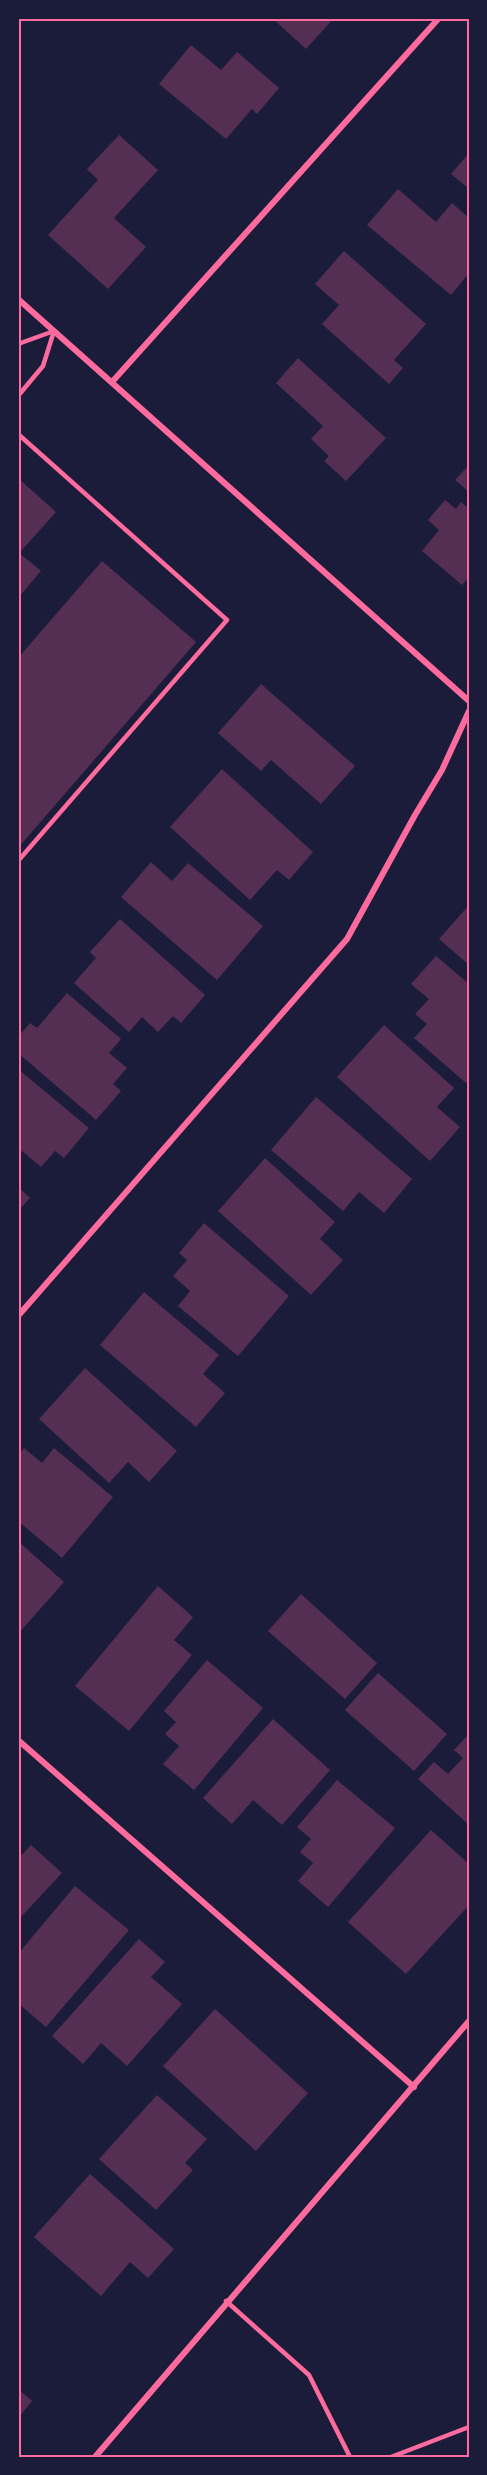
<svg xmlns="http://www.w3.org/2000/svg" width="487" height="2475" viewBox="0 0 487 2475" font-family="Mulish,sans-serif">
  <rect width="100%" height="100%" fill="#1b1b3a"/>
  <g fill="#542f53">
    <path d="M272,18H334L306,49Z"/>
    <path d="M191,45L221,70L237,52L279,88L257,114L252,109L226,139L159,84Z"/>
    <path d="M119,135L158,170L114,218L146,247L108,289L48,235L98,180L87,169Z"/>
    <path d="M469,153V189L451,174Z"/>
    <path d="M398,189L436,222L452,203L469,218V273L451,295L367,225Z"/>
    <path d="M344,251L426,324L394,360L403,368L389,384L322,324L339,305L315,284Z"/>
    <path d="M298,358L386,438L346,481L324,461L329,456L311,439L323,426L276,383Z"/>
    <path d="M469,465V492L455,480Z"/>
    <path d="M18,478L56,512L21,551L18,548Z"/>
    <path d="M445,500L456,509L461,502L469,509V577L462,585L422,551L439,530L428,520Z"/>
    <path d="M18,552L41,571L18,598Z"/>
    <path d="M102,561L196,642L18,848V658Z"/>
    <path d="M261,684L355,766L321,804L271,760L261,771L218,733Z"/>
    <path d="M222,769L313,852L289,880L277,870L250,900L170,827Z"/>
    <path d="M151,862L172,881L188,863L263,926L217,980L121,897Z"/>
    <path d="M469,905V965L439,939Z"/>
    <path d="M120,919L205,995L181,1023L173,1016L158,1032L142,1017L129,1032L74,983L96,958L90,952Z"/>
    <path d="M436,956L469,984V1079L466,1083L414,1038L427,1024L415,1014L429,999L411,984Z"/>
    <path d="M67,993L121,1039L109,1053L127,1068L113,1084L121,1091L96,1120L18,1053V1037L30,1023L37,1028Z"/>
    <path d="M384,1025L454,1088L437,1107L460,1127L430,1161L337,1077Z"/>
    <path d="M18,1069L89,1128L64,1158L55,1151L41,1167L22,1151L18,1156Z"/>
    <path d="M316,1097L412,1179L384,1213L359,1192L343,1211L271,1150Z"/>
    <path d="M265,1158L335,1222L320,1239L343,1260L311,1295L218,1211Z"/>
    <path d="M18,1187L30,1198L18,1211Z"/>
    <path d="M204,1223L289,1296L238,1356L178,1306L190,1291L173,1276L187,1260L179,1253Z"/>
    <path d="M144,1292L219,1355L203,1374L225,1393L196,1427L100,1345Z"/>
    <path d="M85,1368L177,1451L149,1482L128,1462L109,1483L39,1419Z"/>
    <path d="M24,1448L42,1463L54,1448L113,1497L62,1558L18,1521V1455Z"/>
    <path d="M18,1541L64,1582L18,1634Z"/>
    <path d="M158,1586L193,1617L174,1640L192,1655L129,1731L75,1686Z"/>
    <path d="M301,1594L377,1663L345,1699L268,1631Z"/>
    <path d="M207,1660L263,1708L194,1790L163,1764L179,1746L165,1734L176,1722L164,1711Z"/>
    <path d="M378,1673L447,1734L414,1771L345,1710Z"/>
    <path d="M273,1719L330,1770L282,1825L253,1800L232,1824L203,1798Z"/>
    <path d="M469,1734V1825L418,1779L434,1762L448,1774L463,1758L454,1750Z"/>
    <path d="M337,1780L395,1828L328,1907L298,1881L313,1863L300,1852L311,1839L297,1827Z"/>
    <path d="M431,1830L469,1864V1905L406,1974L348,1922Z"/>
    <path d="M31,1845L62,1873L18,1920V1859Z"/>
    <path d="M75,1886L129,1930L46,2027L18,2003V1954Z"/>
    <path d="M139,1939L165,1962L151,1977L182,2004L127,2066L101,2043L83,2064L52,2036Z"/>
    <path d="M215,2009L308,2093L256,2151L163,2066Z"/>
    <path d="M157,2095L207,2139L185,2163L193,2170L156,2210L99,2159Z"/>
    <path d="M90,2174L174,2249L148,2278L130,2262L101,2296L34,2237Z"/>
    <path d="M18,2389L32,2401L18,2418Z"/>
  </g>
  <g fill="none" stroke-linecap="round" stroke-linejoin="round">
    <g stroke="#ff6b9d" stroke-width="4.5">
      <path d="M18,344L54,331"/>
      <path d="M18,396L43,366L54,331"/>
      <path d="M18,434L227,620L18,861"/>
      <path d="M226,2301L309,2375L350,2457"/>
      <path d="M391,2457L469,2427"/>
    </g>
    <g stroke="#ff6b9d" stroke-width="6">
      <path d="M18,299L469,701"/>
      <path d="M112,382L439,18"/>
      <path d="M18,1316L347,939L415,815L442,770L469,711"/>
      <path d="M18,1740L414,2087"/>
      <path d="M95,2457L469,2021"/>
    </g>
  </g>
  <rect width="487" height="2475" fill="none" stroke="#1b1b3a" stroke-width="39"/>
  <rect x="20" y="20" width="448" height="2436" fill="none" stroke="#ff6b9d" stroke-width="2"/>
</svg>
